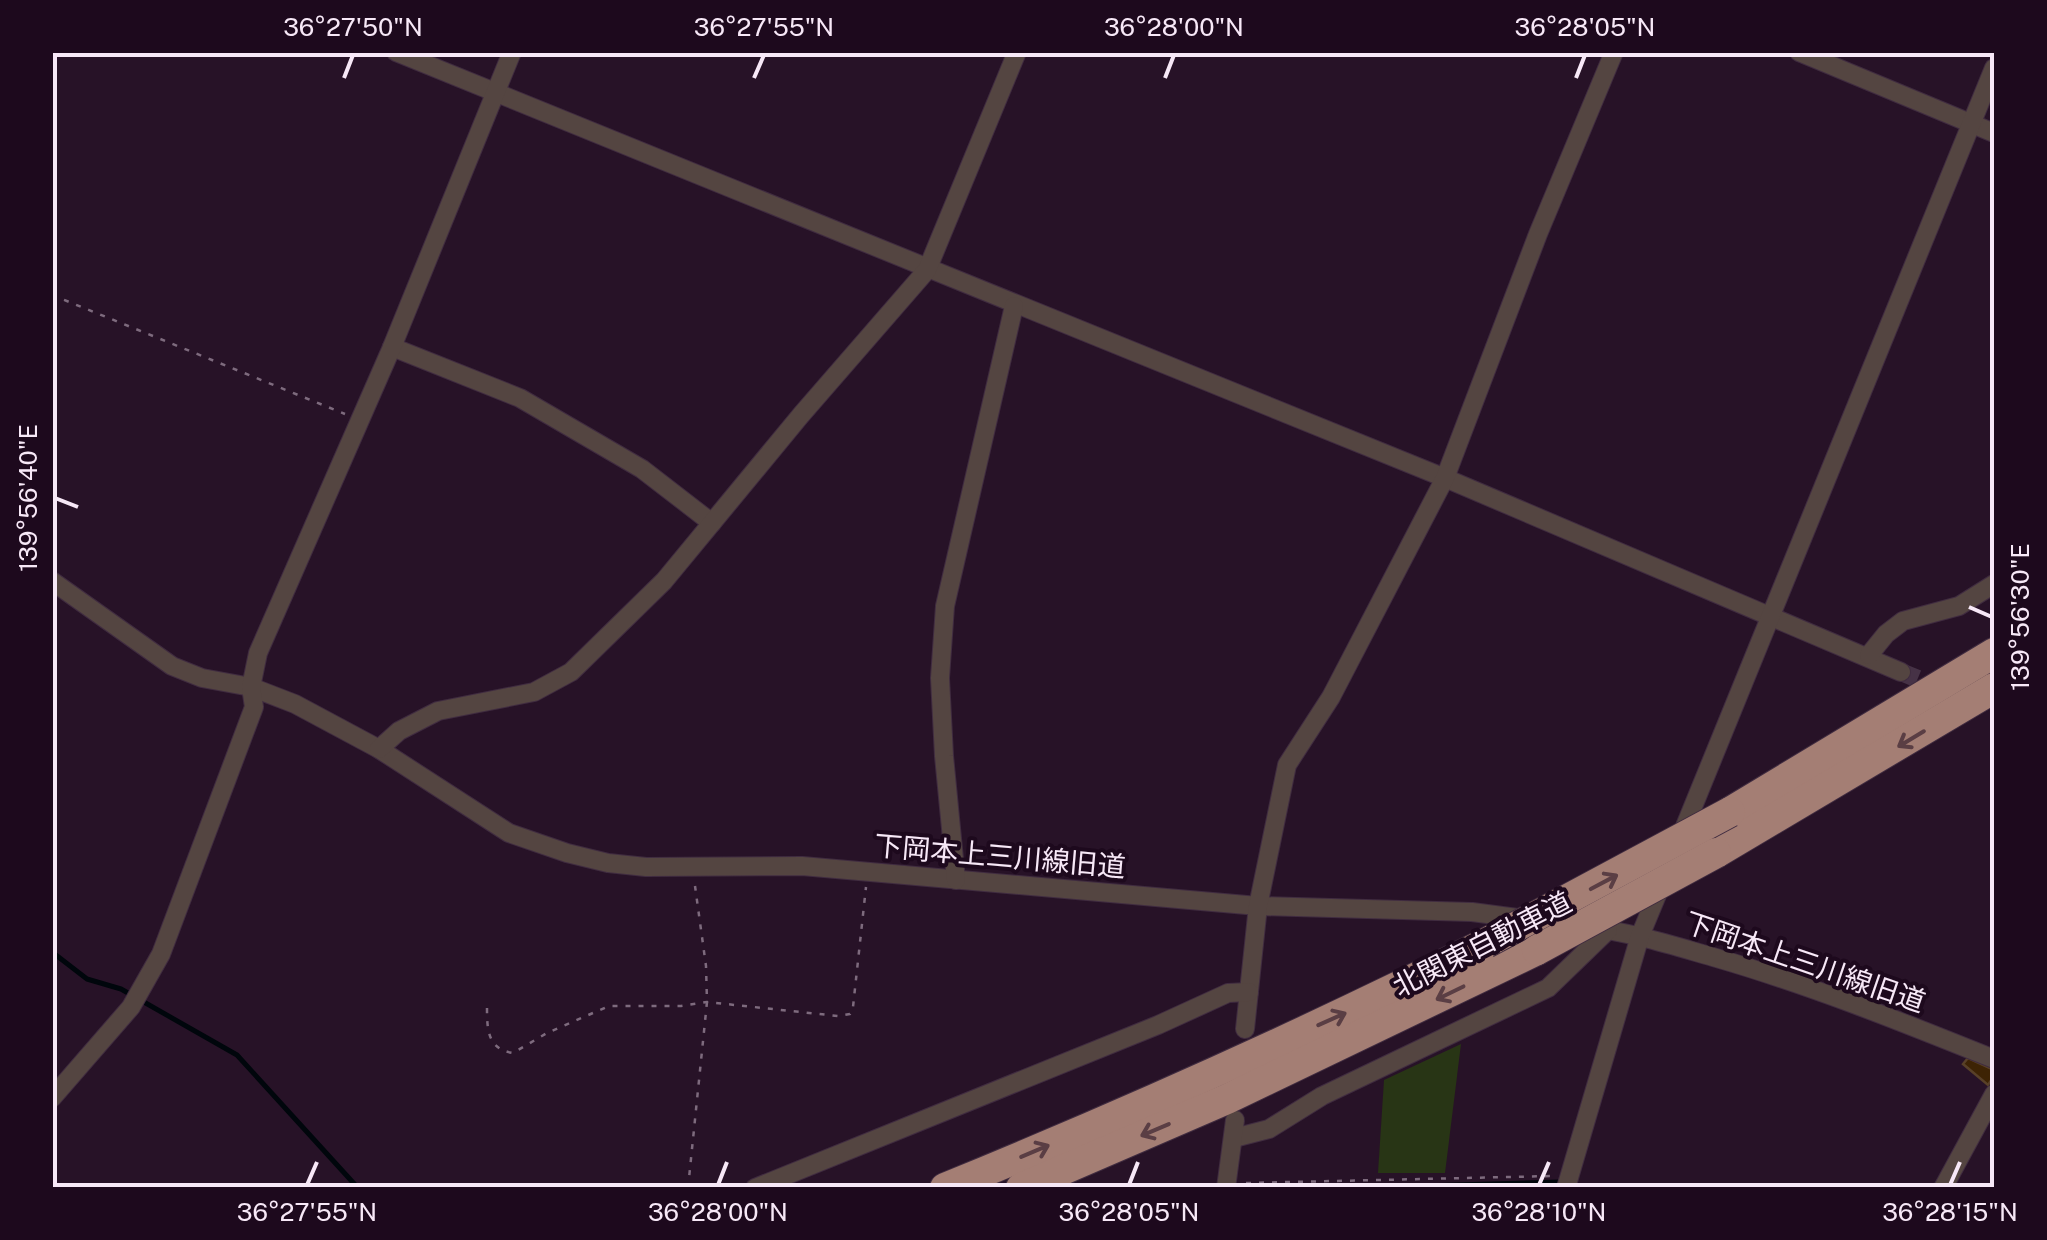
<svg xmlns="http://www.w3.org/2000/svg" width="2047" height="1240" viewBox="0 0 2047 1240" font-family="'Public Sans','Noto Sans JP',sans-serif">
  <rect width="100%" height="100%" fill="#271227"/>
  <path fill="#283515" d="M1461,1044L1445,1173H1378L1384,1080Z"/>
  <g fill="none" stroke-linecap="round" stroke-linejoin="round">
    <g stroke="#00060c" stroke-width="5">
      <path d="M52,952L87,979L121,989L237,1055L358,1188"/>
      <path d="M1133,1188H1156"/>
      <path d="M1351,1188L1559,1182H1568L1576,1188"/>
    </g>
  </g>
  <path fill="#3d2304" stroke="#584028" stroke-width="2.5" d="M1968,1058L1992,1069L1994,1076L1988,1085L1963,1064Z"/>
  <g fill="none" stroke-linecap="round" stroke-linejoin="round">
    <path stroke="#463246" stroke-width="18" stroke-dasharray="18 9" stroke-linecap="butt" d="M1901,672L1942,689"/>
    <g stroke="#402c40" stroke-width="20">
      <g id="minor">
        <path d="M396,52L1445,478L1901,672"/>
        <path d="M1799,52L1994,133"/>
        <path d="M392,347L520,398L642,469L712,523"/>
        <path d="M52,581L172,666L202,678L251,687L295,704L379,749L509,833L567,853L608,863L646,867L802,866L1258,906L1472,912L1526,919"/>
        <path d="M1869,655L1886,634L1903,621L1959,606L1994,584"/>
        <path d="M379,749L399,731L438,711L534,692L571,672L664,581L801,415L927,270L1017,52"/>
        <path d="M1681,836L1994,68"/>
        <path d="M956,880L944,756L940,678L945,606L1014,306"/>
        <path d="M1587,927C1630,932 1671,945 1713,957C1810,985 1902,1022 1994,1059"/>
        <path d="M1245,1029L1258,906L1287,765L1331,697L1445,478L1538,234L1614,52"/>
        <path d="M52,1098L131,1007L161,954L254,707L251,687L258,653L392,347L512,52"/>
        <path d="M1234,1138L1269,1129L1322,1096L1548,988L1608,930"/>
        <path d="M755,1188L1158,1025L1228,993L1249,992"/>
        <path d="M1226,1188L1235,1120"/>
        <path d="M1566,1188L1640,936L1662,883"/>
        <path d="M1943,1188L1994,1094"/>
      </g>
    </g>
    <g stroke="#402c40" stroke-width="32">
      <g id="motorway">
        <path d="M1730,812L1994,653"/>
        <path d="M1716,853L1994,688"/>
        <path d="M945,1188C1128,1113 1309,1032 1486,943"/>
        <path d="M1021,1188L1227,1099L1537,950"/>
      </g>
    </g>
    <g stroke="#7e6b7e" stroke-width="2.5" stroke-dasharray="5 8" stroke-linecap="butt">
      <path d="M52,295L345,414"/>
      <path d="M487,1008C487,1031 488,1049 513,1053L547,1033L609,1006H681L707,1002L838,1016L850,1014L853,1007L866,887"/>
      <path d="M1246,1183L1553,1176"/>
      <path d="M688,1188L707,1002L706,966L695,886"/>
    </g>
    <use href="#minor" stroke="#544541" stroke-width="18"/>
    <use href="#motorway" stroke="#a47e74" stroke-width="30"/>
    <g stroke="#402c40" stroke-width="32" stroke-linecap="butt">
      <g id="motorway-bridge">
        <path d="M1486,943L1730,812"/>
        <path d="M1537,950L1716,853"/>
      </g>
    </g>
    <use href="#motorway-bridge" stroke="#a47e74" stroke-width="30"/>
  </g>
  <defs><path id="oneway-shaft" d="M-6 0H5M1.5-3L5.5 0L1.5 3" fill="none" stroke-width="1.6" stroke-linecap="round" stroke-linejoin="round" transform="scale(2.5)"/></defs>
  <g stroke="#5a3e44">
    <use href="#oneway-shaft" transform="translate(1911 739) rotate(149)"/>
    <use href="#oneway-shaft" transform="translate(1604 882) rotate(-28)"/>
    <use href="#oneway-shaft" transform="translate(1450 993) rotate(154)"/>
    <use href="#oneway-shaft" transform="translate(1332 1019) rotate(-24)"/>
    <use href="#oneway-shaft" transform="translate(1155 1130) rotate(157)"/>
    <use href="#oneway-shaft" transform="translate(1035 1151) rotate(-23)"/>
  </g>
  <path fill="none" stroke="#f7e8f7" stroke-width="4" d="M344,78L353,55M754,78L764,55M1165,78L1174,55M1576,78L1585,55M55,498L78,507M1969,607L1992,617M307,1185L317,1162M718,1185L727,1162M1129,1185L1138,1162M1539,1185L1549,1162M1950,1185L1960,1162"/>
  <g text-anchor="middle" stroke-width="8" stroke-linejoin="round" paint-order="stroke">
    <g font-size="28" fill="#f7e8f7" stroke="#1d091d">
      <text transform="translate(1000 856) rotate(5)" y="10">下岡本上三川線旧道</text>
      <text transform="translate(1482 944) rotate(-27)" y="10">北関東自動車道</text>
      <text transform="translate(1805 962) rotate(19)" y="10">下岡本上三川線旧道</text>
    </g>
  </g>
  <rect width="2047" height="1240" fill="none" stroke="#1d091d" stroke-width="110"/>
  <rect x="55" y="55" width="1937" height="1130" fill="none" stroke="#f7e8f7" stroke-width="4"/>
  <g font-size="25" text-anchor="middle" fill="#f7e8f7">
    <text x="353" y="36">36°27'50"N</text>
    <text x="764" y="36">36°27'55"N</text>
    <text x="1174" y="36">36°28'00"N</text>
    <text x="1585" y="36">36°28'05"N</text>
    <text transform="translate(28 498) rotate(-90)" y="9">139°56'40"E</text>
    <text transform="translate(2020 617) rotate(-90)" y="9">139°56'30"E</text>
    <text x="307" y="1221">36°27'55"N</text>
    <text x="718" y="1221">36°28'00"N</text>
    <text x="1129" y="1221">36°28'05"N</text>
    <text x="1539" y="1221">36°28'10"N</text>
    <text x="1950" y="1221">36°28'15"N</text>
  </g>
</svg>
